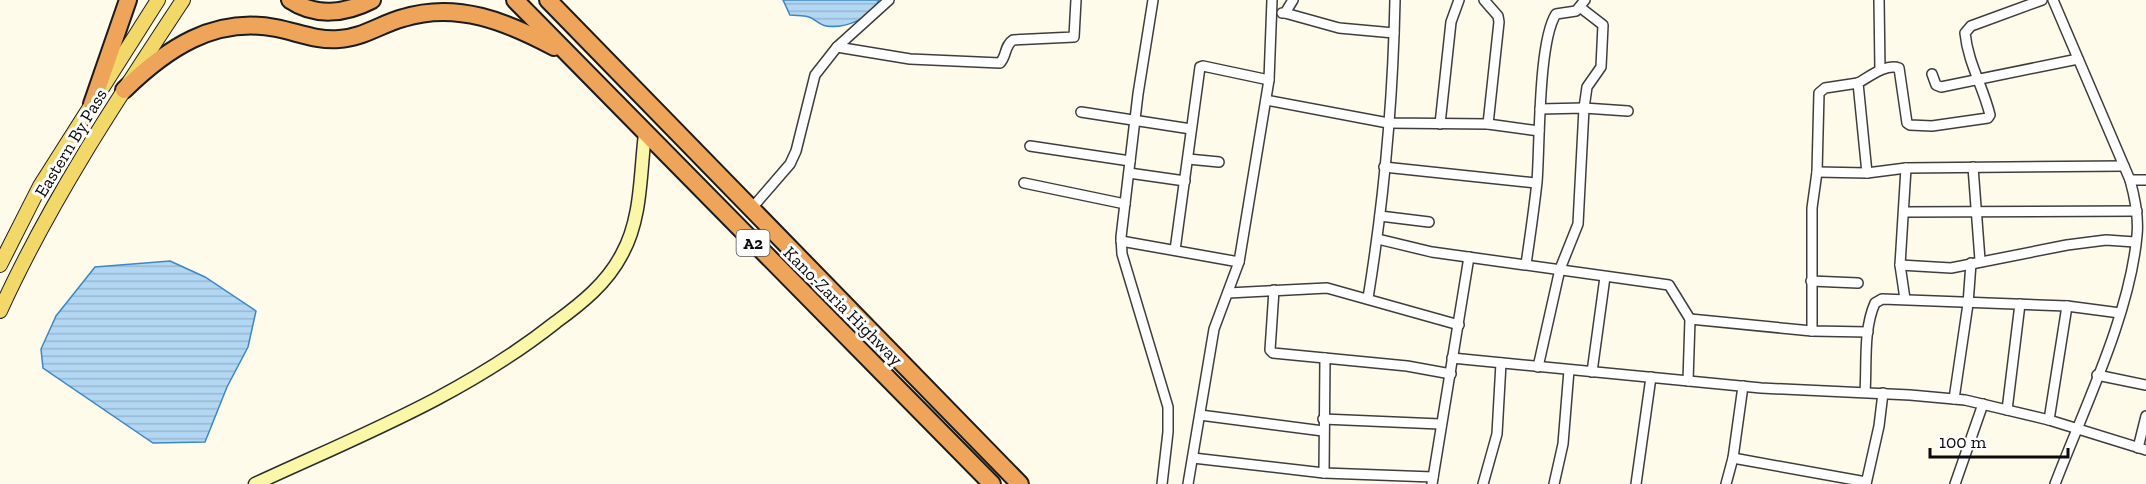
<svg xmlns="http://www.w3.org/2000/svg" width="2146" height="484" viewBox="0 0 2146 484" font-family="'Zilla Slab',serif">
  <defs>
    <pattern id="water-rules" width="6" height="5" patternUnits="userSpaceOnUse" patternTransform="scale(1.5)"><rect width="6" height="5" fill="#b2d7f3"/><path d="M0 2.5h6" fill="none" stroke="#98b7cf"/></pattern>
  </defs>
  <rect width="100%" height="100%" fill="#fefbea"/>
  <g fill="url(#water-rules)" stroke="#3c88c6" stroke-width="1.5">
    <path d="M783,0H879C872,18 845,29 826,26C820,25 815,19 809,17C803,15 796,16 790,15Z"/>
    <path d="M170,261L205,277L256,311L248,347L227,387L205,442L153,443L43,368L41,349L56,316L95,267Z"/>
  </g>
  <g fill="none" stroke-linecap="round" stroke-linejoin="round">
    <g stroke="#3e3e3e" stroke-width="12">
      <g id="street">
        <path d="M1153,0L1138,94L1121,237L1122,254L1168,407V432L1162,484"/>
        <path d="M1484,0L1498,16L1499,22L1488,124"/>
        <path d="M1879,0L1880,70"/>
        <path d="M2053,0L2130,180C2135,198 2139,216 2137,235C2130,315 2084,408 2055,484"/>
        <path d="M1282,13H1285L1293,0"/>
        <path d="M1285,13L1339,28L1394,33"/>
        <path d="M837,47L910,59L1000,63C1007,56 1004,46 1013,40L1074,37L1076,0"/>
        <path d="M1932,74L1936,85L1941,87L2078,59"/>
        <path d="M1266,100L1388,123L1488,124L1539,131"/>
        <path d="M1540,109L1584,108L1628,111"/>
        <path d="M1081,112L1191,129"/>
        <path d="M1440,124L1451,22L1459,0"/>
        <path d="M1030,146L1130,161"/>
        <path d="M1188,159L1219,162"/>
        <path d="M1384,167L1536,183"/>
        <path d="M1973,167L1980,260"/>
        <path d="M1817,172L1867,173L1906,168L2124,166"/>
        <path d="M1129,173L1185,181"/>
        <path d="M1867,173L1858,83C1869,77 1886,63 1899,68L1907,123L1910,125L1932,126L1988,118L1990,115C1983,86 1968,63 1965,33L1971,26L2042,0"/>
        <path d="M2130,180H2146"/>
        <path d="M1024,183L1125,204"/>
        <path d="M752,208L790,164L796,151L815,75L837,47L889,0"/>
        <path d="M1904,212L2137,211"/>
        <path d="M1380,216L1429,222"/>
        <path d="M1378,239L1432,252L1669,285L1690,319L1688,381"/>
        <path d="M1121,241L1239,262"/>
        <path d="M1175,250L1200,67L1203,66L1269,80"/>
        <path d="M1526,264C1530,237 1534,209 1537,182C1540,144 1538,42 1556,14L1576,11L1585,0"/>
        <path d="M1900,265L1951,268L2067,245L2106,240L2135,242"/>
        <path d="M1811,281L1858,283"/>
        <path d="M1274,290L1270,350L1273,353L1407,366L1451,374"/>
        <path d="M1228,293L1327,288L1459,325"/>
        <path d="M1368,298C1384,200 1393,99 1395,0"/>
        <path d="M1905,299L1900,265L1906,168"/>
        <path d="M1690,319L1812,331L1868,332"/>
        <path d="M1812,331V208L1817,172L1819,93L1825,88L1858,83"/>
        <path d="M1452,358L1761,388L1910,395L1965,400L2049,420L2146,450"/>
        <path d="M1538,367L1560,269L1578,224L1584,108L1587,87L1601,67L1603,25L1581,8"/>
        <path d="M1592,372L1605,277"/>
        <path d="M2097,375L2146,385"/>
        <path d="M1865,392C1867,364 1863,330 1875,303L1882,299L2067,306L2120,313"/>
        <path d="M1954,399L1968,304L1971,263"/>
        <path d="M2007,410L2020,304"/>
        <path d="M1200,415L1323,431"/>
        <path d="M1323,419L1440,424"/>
        <path d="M2049,420L2067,306"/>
        <path d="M2138,448L2146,416"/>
        <path d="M1193,458L1324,473L1433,477"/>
        <path d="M1733,458L1866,482"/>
        <path d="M1324,473L1325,358"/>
        <path d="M1188,484L1214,329L1239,262L1269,80L1272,0"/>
        <path d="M1432,484L1469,257"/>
        <path d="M1483,484L1497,434L1501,363"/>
        <path d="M1554,484L1563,444L1569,370"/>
        <path d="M1636,484L1651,377"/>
        <path d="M1726,484L1733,458L1743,386"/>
        <path d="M1866,484L1879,426L1883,393"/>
        <path d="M1955,484L1983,404"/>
      </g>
    </g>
    <g stroke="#2d2d2d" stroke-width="15">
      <path id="secondary" d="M255,484C361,435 464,395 556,322C582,303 607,283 622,254C642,218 640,173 645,134"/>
    </g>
    <g stroke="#1c1c1c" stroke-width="16">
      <g id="primary">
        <path d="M0,265L40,186L158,0"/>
        <path d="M0,311C50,201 117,100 183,0"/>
      </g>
    </g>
    <g stroke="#1c1c1c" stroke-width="20">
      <g id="highway">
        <path d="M290,0C315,17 345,14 372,0"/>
        <path d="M515,0L992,484"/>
        <path d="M548,0L1020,484"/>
        <path d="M124,90C166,49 214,16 276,28C297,32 317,41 339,39C362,38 381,24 403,18C457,1 507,22 554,47"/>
        <path d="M92,104L128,0"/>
      </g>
    </g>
    <use href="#street" stroke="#fff" stroke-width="9"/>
    <use href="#secondary" stroke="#fbf7a8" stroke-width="12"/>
    <use href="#primary" stroke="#f2d866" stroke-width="14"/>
    <use href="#highway" stroke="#eea559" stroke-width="16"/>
  </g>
  <g text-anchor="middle" stroke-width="6" stroke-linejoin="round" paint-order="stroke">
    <rect fill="#fff" stroke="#545454" stroke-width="1.5" x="736.5" y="230" width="33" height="26" rx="4.5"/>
    <g font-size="16" font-weight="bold" fill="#0b0b0b">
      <text x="753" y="249">A2</text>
    </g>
    <g font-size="18" fill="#0b0b0b" stroke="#fff">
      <text transform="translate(71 143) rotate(-59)" y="6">Eastern By Pass</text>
      <text transform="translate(843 306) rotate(45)" y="6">Kano-Zaria Highway</text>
    </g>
  </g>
  <path d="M1930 448v9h138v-9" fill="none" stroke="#0b0b0b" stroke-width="3"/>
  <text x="1939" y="448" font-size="18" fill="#0b0b0b" stroke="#ffffff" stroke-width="4.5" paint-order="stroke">100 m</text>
</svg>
